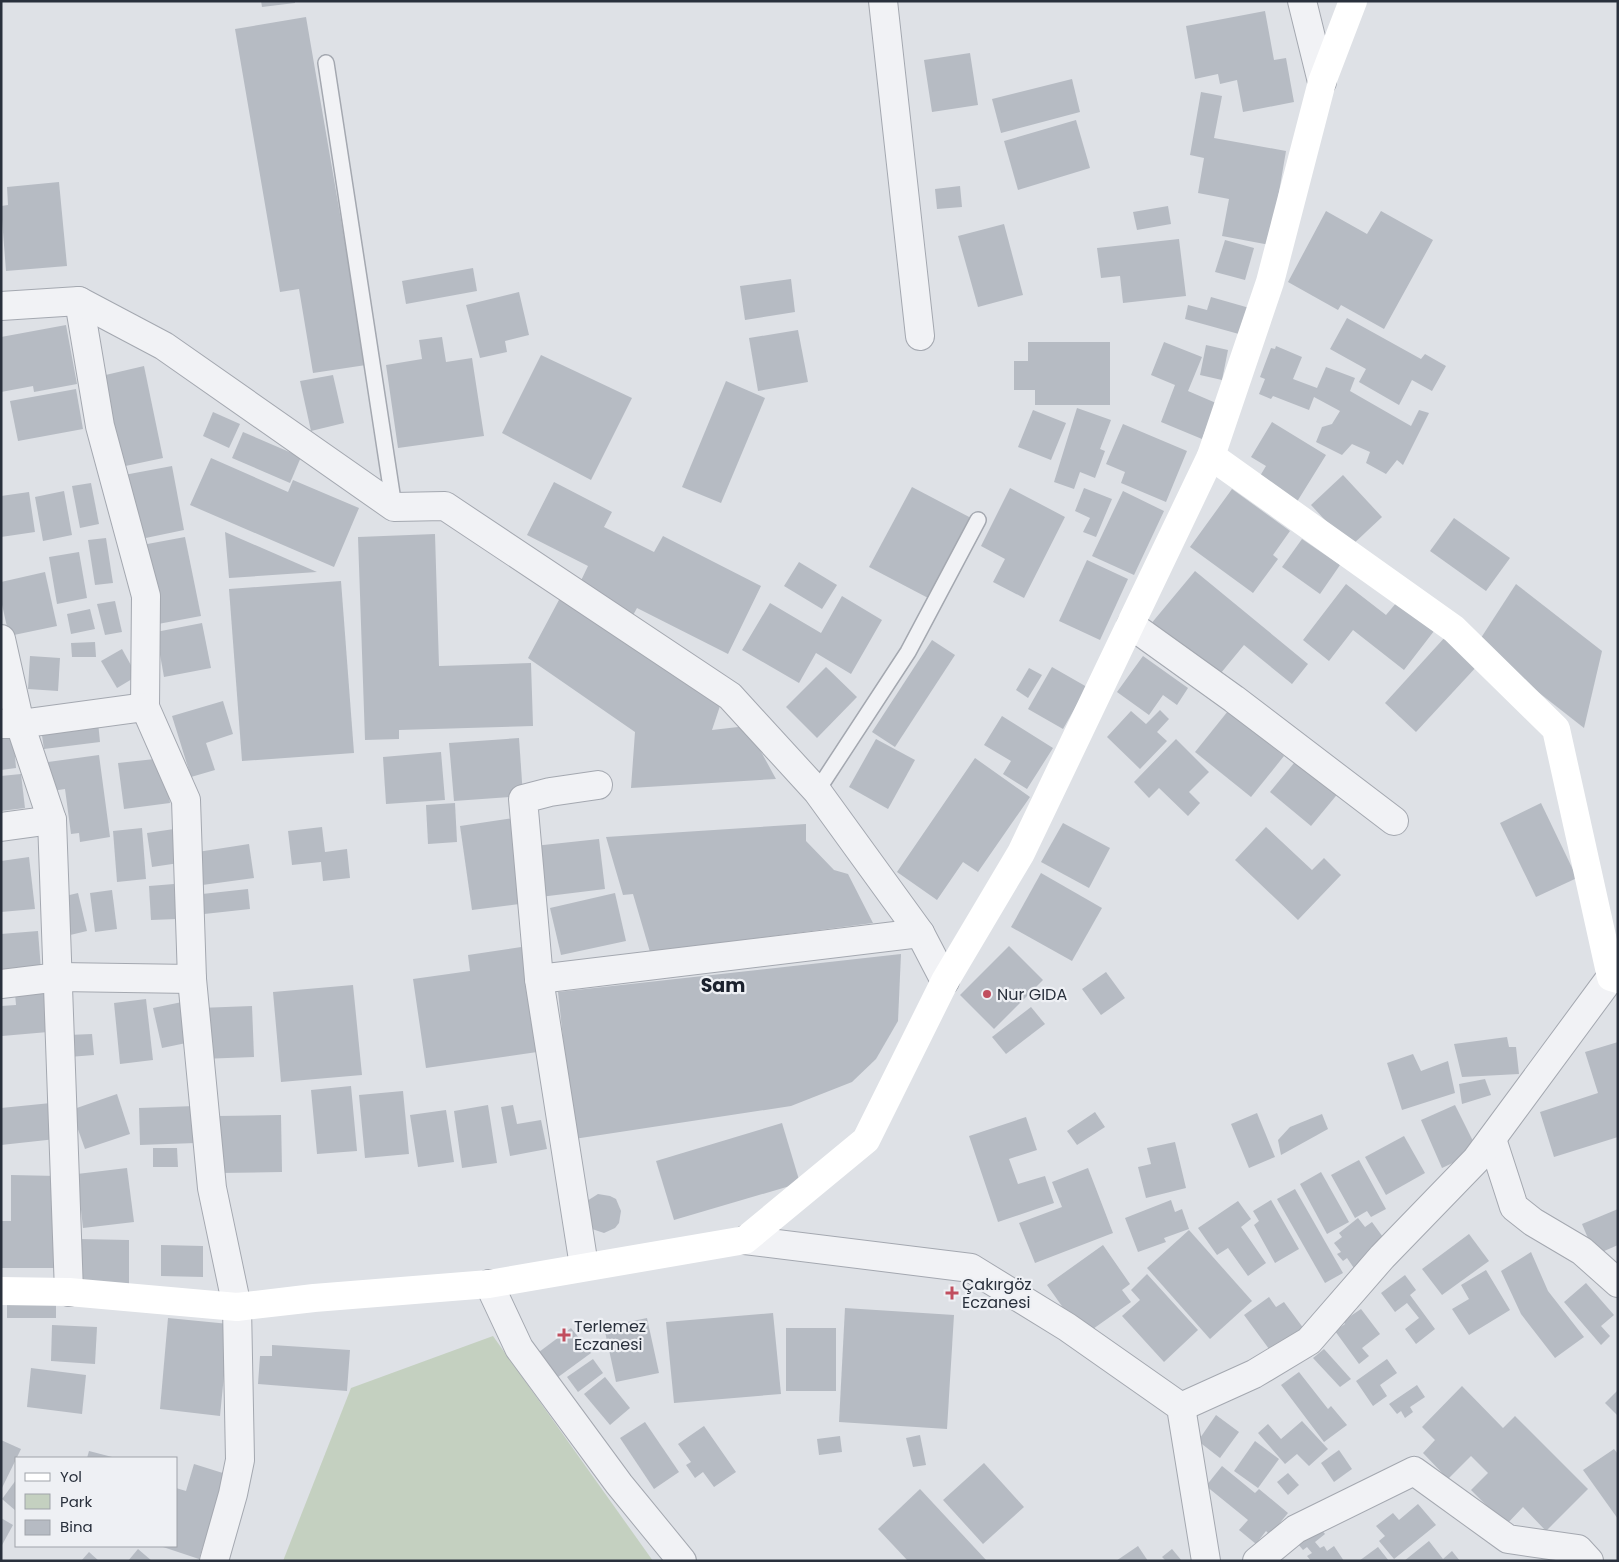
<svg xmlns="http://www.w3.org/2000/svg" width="1619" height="1562" viewBox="0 0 1619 1562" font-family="Poppins,sans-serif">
  <rect width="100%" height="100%" fill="#dee1e6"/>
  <path fill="#c4d0c0" d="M493,1336L653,1561H283L351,1388Z"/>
  <g fill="#b6bbc3">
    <path d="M261,1H295V3L262,7Z"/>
    <path d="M1265,11L1274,60L1286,58L1294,102L1243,112L1237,80L1220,84L1218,74L1195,79L1186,26Z"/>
    <path d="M306,17L366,365L313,373L299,289L280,292L235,29Z"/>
    <path d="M970,53L978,105L932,112L924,60Z"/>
    <path d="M1072,79L1080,112L1001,133L992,99Z"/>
    <path d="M1201,92L1222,96L1214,138L1286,151L1270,245L1222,236L1229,199L1198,193L1204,158L1190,155Z"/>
    <path d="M1076,120L1090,168L1018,190L1004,141Z"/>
    <path d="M59,182L67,266L6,271L1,206L8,205L7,187Z"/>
    <path d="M960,186L962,207L937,209L935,189Z"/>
    <path d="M1168,206L1171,224L1137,230L1133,212Z"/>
    <path d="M1326,211L1367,234L1381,211L1433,240L1384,329L1341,305L1338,310L1288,282Z"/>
    <path d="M1004,224L1023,295L978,307L958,236Z"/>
    <path d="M1179,239L1186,296L1123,303L1120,276L1101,278L1097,248Z"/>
    <path d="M1225,240L1254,248L1245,280L1215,272Z"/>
    <path d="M473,268L477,291L406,304L402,281Z"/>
    <path d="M791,279L795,312L745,320L740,286Z"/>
    <path d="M519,292L529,335L505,341L507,352L480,358L466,305Z"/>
    <path d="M1211,297L1253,309L1246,336L1185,319L1188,305L1207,310Z"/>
    <path d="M1347,318L1421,359L1425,354L1446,366L1432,391L1412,380L1399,405L1359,382L1366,369L1330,349Z"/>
    <path d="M66,325L77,384L34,392L33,386L1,392V337Z"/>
    <path d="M798,330L808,382L758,391L749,338Z"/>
    <path d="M442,337L446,362L472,358L484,436L398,448L386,365L422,359L419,340Z"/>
    <path d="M1028,342H1110V405H1035V390H1014V361H1028Z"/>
    <path d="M1164,342L1202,357L1188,391L1216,403L1202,439L1161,422L1175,385L1151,375Z"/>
    <path d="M1206,345L1228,350L1222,380L1200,375Z"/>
    <path d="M1276,346L1302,357L1293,379L1317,388L1326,367L1355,378L1350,391L1411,426L1419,410L1429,413L1403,465L1397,460L1386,474L1366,463L1370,452L1352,444L1342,455L1316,442L1322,427L1332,424L1340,411L1314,397L1309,410L1273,396L1271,399L1259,394L1265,379L1260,377L1271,348L1275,349Z"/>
    <path d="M541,355L632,398L591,480L502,433Z"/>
    <path d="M144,366L163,458L116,468L97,377Z"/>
    <path d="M333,375L344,423L311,431L300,381Z"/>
    <path d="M726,381L765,398L721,503L682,487Z"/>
    <path d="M76,389L83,429L18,441L10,401Z"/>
    <path d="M1077,408L1111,420L1100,449L1105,451L1095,478L1080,472L1074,489L1054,482Z"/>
    <path d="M1033,410L1066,423L1051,460L1018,447Z"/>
    <path d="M213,412L240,424L229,448L203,436Z"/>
    <path d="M1272,422L1326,455L1295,505L1257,481L1266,466L1251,457Z"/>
    <path d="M1123,424L1187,451L1166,502L1121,483L1125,472L1106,464Z"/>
    <path d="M243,432L301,457L290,483L232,458Z"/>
    <path d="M211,458L288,492L293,480L359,508L334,567L190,505Z"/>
    <path d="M172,466L184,530L136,540L124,475Z"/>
    <path d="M1343,475L1382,517L1350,547L1311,505Z"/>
    <path d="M554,482L612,512L604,527L654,552L663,536L761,586L728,654L637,608L631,619L576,591L588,566L527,535Z"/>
    <path d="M91,483L99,524L80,528L72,486Z"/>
    <path d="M912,487L973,519L930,599L869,567Z"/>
    <path d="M1010,488L1065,517L1024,598L993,582L1005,559L981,546Z"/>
    <path d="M1084,488L1112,499L1096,537L1083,532L1090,518L1075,511Z"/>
    <path d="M1232,489L1290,531L1273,555L1278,559L1253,593L1190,547Z"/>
    <path d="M64,491L72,535L43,541L35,497Z"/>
    <path d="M1123,491L1164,511L1134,575L1092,556Z"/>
    <path d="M29,492L35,532L1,537V496Z"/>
    <path d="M1454,518L1510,558L1486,591L1430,551Z"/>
    <path d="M225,532L317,572L229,578Z"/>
    <path d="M435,534L439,666L531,663L533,726L399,730V739L365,740L358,537Z"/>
    <path d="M185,537L201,616L158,624L142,545Z"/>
    <path d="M106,538L113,583L95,585L88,540Z"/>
    <path d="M1302,539L1340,565L1320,594L1282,567Z"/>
    <path d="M79,552L87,598L57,604L49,557Z"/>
    <path d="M1087,560L1128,579L1100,640L1059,621Z"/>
    <path d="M799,562L837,585L822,609L784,586Z"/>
    <path d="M1195,571L1308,664L1292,684L1244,645L1216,679L1150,625Z"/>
    <path d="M45,572L57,626L9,636L1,600V582Z"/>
    <path d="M341,581L354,753L242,761L229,589Z"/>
    <path d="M1346,584L1386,615L1397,602L1434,631L1404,670L1353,630L1329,661L1303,640Z"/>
    <path d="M1516,584L1602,651L1584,728L1477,644Z"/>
    <path d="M842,596L882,620L851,674L816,653L799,683L742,650L770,603L821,633Z"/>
    <path d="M560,598L720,706L712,730L747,726L776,779L631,788L635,732L528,658Z"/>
    <path d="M115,601L122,632L105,635L97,604Z"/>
    <path d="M90,609L95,629L71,634L67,614Z"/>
    <path d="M202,623L211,668L164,677L156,632Z"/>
    <path d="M1446,636L1478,665L1416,732L1385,703Z"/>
    <path d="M932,640L955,655L895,747L872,732Z"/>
    <path d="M95,642L96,657H72L71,643Z"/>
    <path d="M122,649L137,676L117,688L101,661Z"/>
    <path d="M30,656L60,658L58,691L28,689Z"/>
    <path d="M1143,656L1188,688L1177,705L1163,695L1149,715L1117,692Z"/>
    <path d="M826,667L857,697L817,738L786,707Z"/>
    <path d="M1052,667L1087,687L1063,729L1028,709Z"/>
    <path d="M1029,668L1042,675L1028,698L1016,690Z"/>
    <path d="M223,701L233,734L206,743L215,770L191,777L172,716Z"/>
    <path d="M1160,710L1169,719L1157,732L1167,741L1140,769L1107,737L1131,711L1146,724Z"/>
    <path d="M1228,711L1284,756L1251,797L1195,752Z"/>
    <path d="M1002,716L1053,748L1027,789L1003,774L1011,761L984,745Z"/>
    <path d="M98,722L100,742L44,749L41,729Z"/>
    <path d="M13,732L16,768L1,770V733Z"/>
    <path d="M519,738L523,796L454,801L449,743Z"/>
    <path d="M876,739L915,760L888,809L849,787Z"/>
    <path d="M1176,739L1209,772L1189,792L1200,803L1188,816L1159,788L1149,798L1134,782Z"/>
    <path d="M441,752L445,800L386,804L383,757Z"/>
    <path d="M99,755L110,837L80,842L79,833L71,834L65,789L52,791L48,762Z"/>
    <path d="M1299,757L1340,791L1311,826L1270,792Z"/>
    <path d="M164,758L170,803L124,809L118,763Z"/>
    <path d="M975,758L1030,797L978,872L963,862L937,900L897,872Z"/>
    <path d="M21,774L25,808L1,811V776Z"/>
    <path d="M455,803L457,842L428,844L426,805Z"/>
    <path d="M1541,803L1577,878L1536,897L1500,823Z"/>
    <path d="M514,818L527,903L472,910L460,826Z"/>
    <path d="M1063,823L1110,848L1089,888L1041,862Z"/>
    <path d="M806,824V841L834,870L848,874L873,923L650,952L633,894L623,895L606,837Z"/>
    <path d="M322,827L325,852L347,849L350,878L323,881L321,862L292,865L288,831Z"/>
    <path d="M1266,827L1312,870L1324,858L1341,875L1298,920L1235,860Z"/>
    <path d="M142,828L146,879L117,882L113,831Z"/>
    <path d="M174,829L179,863L152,867L147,833Z"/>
    <path d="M599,839L605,889L540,897L534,846Z"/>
    <path d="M249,844L254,878L195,886L191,853Z"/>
    <path d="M29,857L35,909L1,912V861Z"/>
    <path d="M1041,873L1102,908L1072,961L1011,927Z"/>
    <path d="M174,884L177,919L151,920L149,886Z"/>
    <path d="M248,889L250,909L195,915L193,895Z"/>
    <path d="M112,890L117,929L95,932L90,893Z"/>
    <path d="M78,893L87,931L66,936L57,898Z"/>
    <path d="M615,893L626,941L561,955L550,908Z"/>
    <path d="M38,931L41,970L1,973V934Z"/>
    <path d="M528,946L544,1051L426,1068L413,979L470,971L468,955Z"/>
    <path d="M1009,946L1043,980L994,1029L960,995Z"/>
    <path d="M901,954L898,1021L876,1059L852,1082L791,1106L574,1139L558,992Z"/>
    <path d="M1106,972L1125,998L1101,1015L1082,989Z"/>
    <path d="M353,985L362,1075L281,1082L273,992Z"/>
    <path d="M45,991L48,1032L2,1036L1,1006L16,1005L15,993Z"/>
    <path d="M146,999L153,1060L120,1064L114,1003Z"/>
    <path d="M182,1002L191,1042L162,1048L153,1008Z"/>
    <path d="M252,1006L254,1057L201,1059L199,1008Z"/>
    <path d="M1031,1007L1045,1024L1006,1054L992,1037Z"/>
    <path d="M92,1034L94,1055L69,1057L68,1035Z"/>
    <path d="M1507,1037L1509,1047H1516L1519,1074L1462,1077L1454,1044Z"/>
    <path d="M1618,1042V1137L1554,1157L1540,1112L1598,1093L1585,1052Z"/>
    <path d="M1413,1054L1421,1071L1448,1061L1455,1093L1402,1110L1387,1063Z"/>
    <path d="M1485,1079L1491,1095L1462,1104L1459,1084Z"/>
    <path d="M351,1086L357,1151L317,1154L311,1090Z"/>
    <path d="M403,1091L409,1154L365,1158L359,1095Z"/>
    <path d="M117,1094L130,1134L85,1149L71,1110Z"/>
    <path d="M51,1103L56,1139L1,1145V1108Z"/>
    <path d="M488,1105L497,1163L462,1168L454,1111Z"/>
    <path d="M513,1105L517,1124L541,1120L547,1149L510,1156L501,1107Z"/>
    <path d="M1455,1105L1478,1151L1442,1168L1421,1120Z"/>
    <path d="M195,1106L196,1143L140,1145L139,1108Z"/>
    <path d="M446,1110L454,1162L418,1167L410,1115Z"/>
    <path d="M1095,1112L1105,1127L1077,1145L1067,1131Z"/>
    <path d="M1257,1113L1275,1157L1249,1168L1231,1124Z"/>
    <path d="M1322,1114L1328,1129L1281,1155L1278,1140L1290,1127Z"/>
    <path d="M281,1115L282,1172L218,1173L217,1116Z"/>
    <path d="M1026,1117L1037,1150L1009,1159L1018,1184L1045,1176L1054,1203L998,1222L969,1136Z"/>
    <path d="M782,1123L800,1183L674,1220L656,1161Z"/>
    <path d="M1404,1136L1425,1173L1386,1195L1365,1157Z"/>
    <path d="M1175,1142L1186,1188L1146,1198L1138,1167L1151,1164L1147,1148Z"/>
    <path d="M153,1148H177L178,1167H153Z"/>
    <path d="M1359,1160L1386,1209L1371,1217L1367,1211L1355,1218L1331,1175Z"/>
    <path d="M127,1168L134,1222L83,1228L77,1174Z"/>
    <path d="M1088,1168L1113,1233L1035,1263L1019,1223L1062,1207L1052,1182Z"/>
    <path d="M1321,1172L1349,1222L1327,1234L1300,1184Z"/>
    <path d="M11,1175L57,1176L56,1268H1L2,1221H11Z"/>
    <path d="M1295,1189L1343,1273L1325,1283L1277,1199Z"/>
    <path d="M598,1194L610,1196L616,1199L621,1211L619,1223L615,1228L604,1233L592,1229L587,1201Z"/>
    <path d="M1171,1200L1175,1212L1182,1209L1189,1229L1164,1238L1166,1242L1138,1252L1125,1218Z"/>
    <path d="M1271,1200L1299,1249L1275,1263L1254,1225L1259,1221L1253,1211Z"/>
    <path d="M1238,1201L1251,1219L1241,1227L1266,1263L1248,1276L1228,1248L1217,1255L1198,1228Z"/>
    <path d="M1618,1209V1245L1595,1255L1582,1224Z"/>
    <path d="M1358,1218L1365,1227L1372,1222L1388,1244L1356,1271L1347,1258L1343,1261L1337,1254L1341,1252L1334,1243L1342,1237L1339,1233Z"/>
    <path d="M1189,1230L1252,1301L1210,1339L1147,1268Z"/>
    <path d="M1469,1234L1489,1261L1442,1295L1422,1269Z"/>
    <path d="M77,1239L129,1240V1289L77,1288Z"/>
    <path d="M161,1245L203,1246V1277L161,1276Z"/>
    <path d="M1103,1245L1130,1284L1122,1290L1131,1302L1083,1336L1047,1285Z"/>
    <path d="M1531,1252L1548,1291L1584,1337L1555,1358L1521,1314L1501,1271Z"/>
    <path d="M1486,1270L1510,1310L1469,1335L1452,1309L1469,1299L1461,1285Z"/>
    <path d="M1147,1274L1198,1330L1164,1362L1122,1316L1140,1300L1131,1290Z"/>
    <path d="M1405,1275L1416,1290L1410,1295L1435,1329L1416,1344L1405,1329L1419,1318L1407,1303L1395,1312L1381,1293Z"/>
    <path d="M1586,1283L1614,1315L1601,1326L1610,1336L1601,1345L1564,1302Z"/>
    <rect x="7" y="1297" width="49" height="21"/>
    <path d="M1269,1297L1276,1307L1284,1302L1304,1329L1272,1353L1244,1315Z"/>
    <path d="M845,1308L954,1315L947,1429L839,1422Z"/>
    <path d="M1361,1309L1380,1334L1362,1348L1369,1356L1359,1364L1335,1331L1345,1324L1343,1321Z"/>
    <path d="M773,1313L781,1394L674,1403L666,1322Z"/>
    <path d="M168,1318L229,1324L220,1416L160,1409Z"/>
    <path d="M647,1318L659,1373L616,1382L604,1327Z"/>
    <path d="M52,1325L97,1327L95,1364L51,1361Z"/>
    <path d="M571,1328L591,1353L550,1383L531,1358Z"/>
    <rect x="786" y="1328" width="50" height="63"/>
    <path d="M272,1345L350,1350L347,1391L258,1384L260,1356H272Z"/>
    <path d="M1324,1349L1351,1379L1340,1387L1313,1358Z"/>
    <path d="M593,1359L603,1373L578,1392L567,1377Z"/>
    <path d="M1387,1359L1397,1373L1380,1385L1387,1396L1373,1406L1356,1381Z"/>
    <path d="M31,1368L86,1375L82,1414L27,1407Z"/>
    <path d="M1299,1372L1328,1409L1331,1406L1347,1425L1324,1442L1281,1385Z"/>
    <path d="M605,1377L630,1408L610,1425L584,1394Z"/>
    <path d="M1417,1385L1425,1397L1410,1407L1413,1412L1405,1418L1401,1411L1397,1414L1389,1404Z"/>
    <path d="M1462,1386L1503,1428L1515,1416L1588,1489L1546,1531L1523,1507L1506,1525L1471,1490L1488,1473L1471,1456L1448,1479L1423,1453L1435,1440L1422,1427Z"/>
    <path d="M1618,1390V1416L1605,1403Z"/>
    <path d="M1216,1415L1239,1432L1220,1458L1198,1441Z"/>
    <path d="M1302,1421L1328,1449L1309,1466L1297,1454L1285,1464L1258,1433L1268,1424L1281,1439Z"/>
    <path d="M645,1422L679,1472L654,1489L620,1438Z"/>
    <path d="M704,1426L736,1472L714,1487L703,1472L695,1478L686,1465L691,1462L678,1444Z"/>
    <path d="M920,1435L926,1465L913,1467L906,1438Z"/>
    <path d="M840,1436L842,1452L819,1455L817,1439Z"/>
    <path d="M1,1440L21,1449L1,1490Z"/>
    <path d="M1255,1441L1279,1459L1258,1488L1234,1471Z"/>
    <path d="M1614,1449L1618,1454V1519L1583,1470Z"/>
    <path d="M1339,1450L1352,1469L1334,1482L1321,1463Z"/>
    <path d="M89,1451L116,1458H87Z"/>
    <path d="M984,1463L1024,1507L983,1544L943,1500Z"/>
    <path d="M194,1464L226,1474L199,1559L160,1546H176V1488L186,1491Z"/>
    <path d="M1222,1466L1255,1493L1259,1489L1288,1513L1270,1535L1266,1531L1256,1544L1239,1530L1248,1520L1206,1486Z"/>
    <path d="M1288,1473L1299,1485L1288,1495L1277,1482Z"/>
    <path d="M16,1480V1511L2,1499Z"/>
    <path d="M920,1489L987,1561H908L878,1529Z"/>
    <path d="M1418,1504L1436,1525L1394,1559L1379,1541L1385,1536L1376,1526L1393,1513L1399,1520Z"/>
    <path d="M1,1518L13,1525L1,1547Z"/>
    <path d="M1318,1525L1325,1534L1315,1542L1320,1548L1324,1546L1327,1551L1334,1546L1344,1561H1311L1307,1556L1312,1553L1307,1547L1303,1550L1298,1544Z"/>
    <path d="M1429,1541L1443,1559L1452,1551L1460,1561H1404Z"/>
    <path d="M1138,1546L1148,1561H1116Z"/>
    <path d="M1378,1547L1389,1561H1359Z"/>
    <path d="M138,1549L152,1561H128Z"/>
    <path d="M1172,1549L1182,1561H1166L1162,1557Z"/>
    <path d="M89,1552L99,1561H81Z"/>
  </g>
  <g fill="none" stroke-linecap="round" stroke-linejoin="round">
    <g stroke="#a4a8b0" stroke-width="18">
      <g id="lane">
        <path d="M326,63L394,507"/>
        <path d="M817,791L908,652L978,520"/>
      </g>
    </g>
    <g stroke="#a4a8b0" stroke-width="30">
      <g id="street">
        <path d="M883,1L920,336"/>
        <path d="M1302,1L1322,82"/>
        <path d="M79,301L100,426L146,596L145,707"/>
        <path d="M1,306L79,301L164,346L394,507L445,506L730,696L817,791L920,933L945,981"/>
        <path d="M1131,625L1234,699L1394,821"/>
        <path d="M1,639L20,724L52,820L69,1292"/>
        <path d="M1,724H20L145,707L186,800L192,979L212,1188L237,1307L240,1460L233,1494L214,1561"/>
        <path d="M1,827L52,820"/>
        <path d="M539,979L920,933"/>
        <path d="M1,984L59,977L192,979"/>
        <path d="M1492,1139L1514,1207L1533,1222L1582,1251L1618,1283"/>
        <path d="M745,1240L971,1268L1067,1327L1181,1407L1206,1561"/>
        <path d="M584,1266L539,979L523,799L550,792L598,785"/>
        <path d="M489,1284L519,1348L619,1484L682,1561"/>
        <path d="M1181,1407L1254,1374L1309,1341L1382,1257L1476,1160L1611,977"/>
        <path d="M1257,1561L1296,1529L1414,1471L1508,1539L1578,1549L1589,1561"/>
      </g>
    </g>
    <use href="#lane" stroke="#f1f2f5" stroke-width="15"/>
    <use href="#street" stroke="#f1f2f5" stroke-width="28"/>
    <g stroke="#fff" stroke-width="28">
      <path d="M1211,456L1454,629L1556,729L1611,977L1618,979"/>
      <path d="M1,1291L69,1292L237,1307L314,1298L489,1284L745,1240L866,1140L945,981L1021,853L1211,456L1270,282L1322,82L1353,1"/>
    </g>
  </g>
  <g fill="#c14e5e" stroke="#eef0f4" stroke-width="2">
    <circle cx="987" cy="994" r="5"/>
    <path d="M949.5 1285.5h5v5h5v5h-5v5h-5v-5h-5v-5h5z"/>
    <path d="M561.5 1327.5h5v5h5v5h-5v5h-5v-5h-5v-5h5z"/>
  </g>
  <g text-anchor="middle" stroke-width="4.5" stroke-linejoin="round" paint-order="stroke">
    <g font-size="16" fill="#29303c" stroke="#eef0f4" text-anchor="start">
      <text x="997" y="1000">Nur GIDA</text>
      <text x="962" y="1290">Çakırgöz<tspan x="962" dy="18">Eczanesi</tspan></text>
      <text x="574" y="1332">Terlemez<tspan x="574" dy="18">Eczanesi</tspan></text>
    </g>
    <g font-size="19" font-weight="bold" fill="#1b212d" stroke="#eef0f4">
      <text x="723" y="992">Sam</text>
    </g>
  </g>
  <rect width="1619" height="1562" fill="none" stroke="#29303c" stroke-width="5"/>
  <rect x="15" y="1457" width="162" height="90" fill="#eef0f4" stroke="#9fa3aa"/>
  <rect x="25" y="1473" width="25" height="8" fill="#ffffff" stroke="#9fa3aa"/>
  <text x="60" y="1482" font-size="15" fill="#29303c">Yol</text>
  <rect x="25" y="1494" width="25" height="15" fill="#c4d0c0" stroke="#9fa3aa"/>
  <text x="60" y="1507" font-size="15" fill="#29303c">Park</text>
  <rect x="25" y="1520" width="25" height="15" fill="#b6bbc3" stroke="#9fa3aa"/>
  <text x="60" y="1532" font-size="15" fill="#29303c">Bina</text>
</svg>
